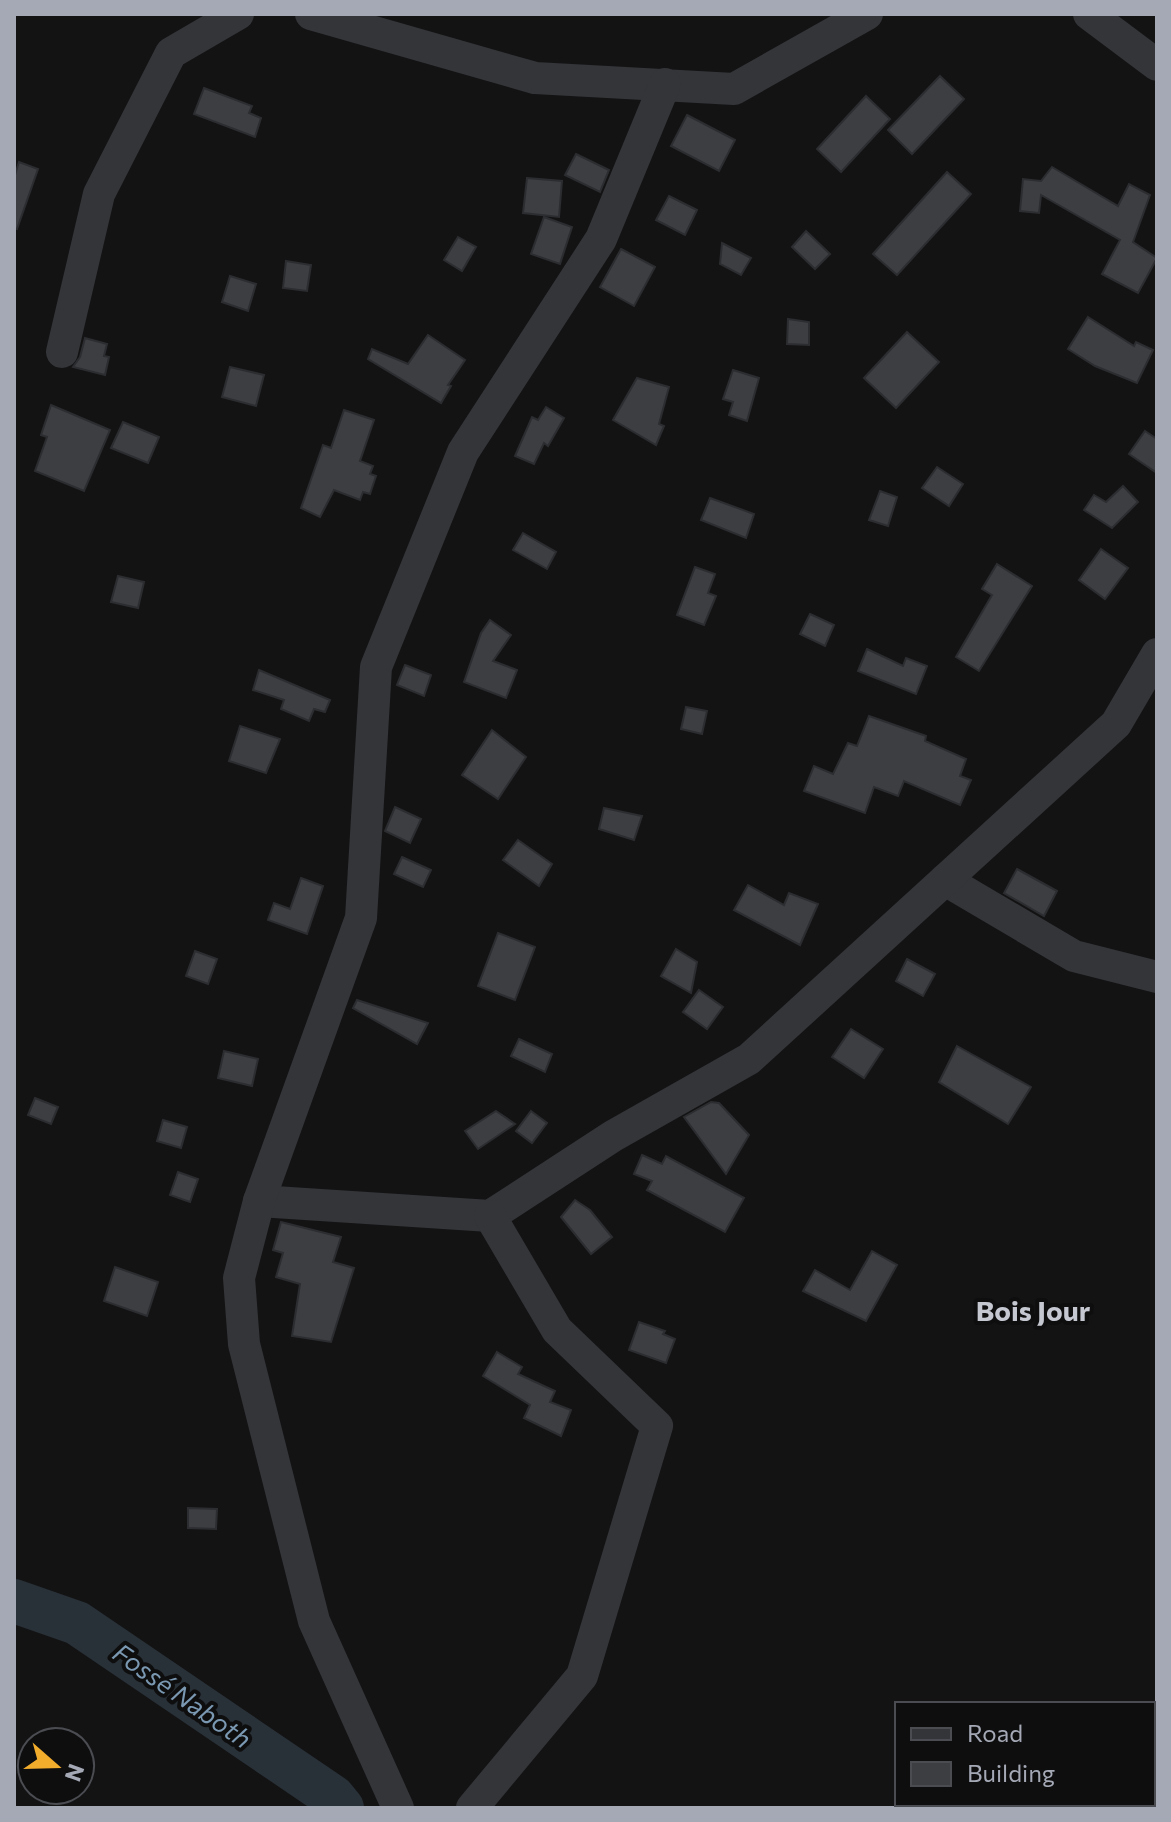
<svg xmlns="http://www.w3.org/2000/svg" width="1171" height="1822" viewBox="0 0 1171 1822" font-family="Commissioner,sans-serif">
  <rect width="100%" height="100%" fill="#131314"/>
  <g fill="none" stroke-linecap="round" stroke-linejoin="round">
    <path stroke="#293138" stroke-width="44" d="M14,1601L77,1623L333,1797L342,1808"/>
  </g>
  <g fill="#3c3e41" stroke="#2c2d30" stroke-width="2">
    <path d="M940,76L964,99L912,154L888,130Z"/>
    <path d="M204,88L252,106L249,113L261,118L255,137L194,114Z"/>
    <path d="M866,96L890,119L841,172L817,149Z"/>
    <path d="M687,115L735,140L719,171L671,146Z"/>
    <path d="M576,154L609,170L600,192L565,175Z"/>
    <path d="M19,162L38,169L17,229L14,228V178Z"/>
    <path d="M1052,167L1118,206L1129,184L1150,195L1133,242L1157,258L1138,293L1102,274L1120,240L1041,195L1039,213L1020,211L1023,179L1041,181Z"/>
    <path d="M947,172L971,194L897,275L873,254Z"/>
    <path d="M527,178L562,181L559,217L523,213Z"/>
    <path d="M669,196L697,210L685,235L656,220Z"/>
    <path d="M544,217L572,227L560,264L531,254Z"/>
    <path d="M806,231L830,254L815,269L792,247Z"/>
    <path d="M458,237L476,247L462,271L444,260Z"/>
    <path d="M722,243L751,258L741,275L720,264Z"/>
    <path d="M621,249L655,267L634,306L600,287Z"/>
    <path d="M286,261L311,265L307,291L283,288Z"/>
    <path d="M230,276L256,284L248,311L222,302Z"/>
    <path d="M1088,317L1134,346L1136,342L1153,350L1137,383L1095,366L1068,349Z"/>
    <path d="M788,319L809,322V345L787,344Z"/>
    <path d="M907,332L939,362L896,408L864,378Z"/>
    <path d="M428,335L465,360L448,385L451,386L441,403L368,359L372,349L408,364Z"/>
    <path d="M85,338L107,344L104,356L109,357L105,375L73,367L80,357Z"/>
    <path d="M230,367L264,375L256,406L222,397Z"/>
    <path d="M733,370L759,378L747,421L729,415L733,402L723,399Z"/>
    <path d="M637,378L669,387L659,424L664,426L656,445L613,420Z"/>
    <path d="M51,405L110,430L84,491L35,471L47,437L41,435Z"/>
    <path d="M546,407L564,418L548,446L544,443L534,464L515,456L532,417L538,420Z"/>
    <path d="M344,410L374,420L360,461L373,466L370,474L376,476L370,494L363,492L360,500L334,490L320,517L301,508L323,445L331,448Z"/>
    <path d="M123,422L159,437L148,463L111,448Z"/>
    <path d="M1145,431L1157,439V473L1129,454Z"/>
    <path d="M937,467L963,484L949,506L922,488Z"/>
    <path d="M1123,486L1138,502L1112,528L1084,510L1094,495L1106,502Z"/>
    <path d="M880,491L897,497L888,526L869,520Z"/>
    <path d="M710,498L754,514L746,538L701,520Z"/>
    <path d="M523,533L556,552L547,569L513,550Z"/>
    <path d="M1101,549L1128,568L1105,599L1079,580Z"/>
    <path d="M997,564L1032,586L979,671L956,657L992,595L982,589Z"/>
    <path d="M695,567L715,574L708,593L716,596L704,625L677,615Z"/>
    <path d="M118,576L144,582L138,608L111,602Z"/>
    <path d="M810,614L834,625L825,646L800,634Z"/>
    <path d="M490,620L511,635L493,661L517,670L506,698L464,682L481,633Z"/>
    <path d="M867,649L903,666L906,658L927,666L916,694L858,671Z"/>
    <path d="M405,665L431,675L424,696L397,685Z"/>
    <path d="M259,670L330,700L325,712L314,709L309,721L281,709L284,700L253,690Z"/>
    <path d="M686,707L707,711L702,734L681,729Z"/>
    <path d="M869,716L926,736L925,741L966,759L960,776L971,780L960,805L904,781L898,796L874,787L865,813L804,791L814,766L833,774L848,743L857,746Z"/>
    <path d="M240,726L280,739L266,773L229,761Z"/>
    <path d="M492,730L526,757L498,799L462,775Z"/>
    <path d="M395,807L421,819L410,843L385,831Z"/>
    <path d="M604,808L642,816L634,840L599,829Z"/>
    <path d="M518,840L552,864L539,886L503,860Z"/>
    <path d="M402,857L431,870L423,887L394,874Z"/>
    <path d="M1017,869L1057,891L1044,916L1004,893Z"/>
    <path d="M301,878L323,886L307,934L268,920L274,903L290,909Z"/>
    <path d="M748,885L784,905L789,893L818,904L800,945L734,910Z"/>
    <path d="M498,933L535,947L515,1000L478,986Z"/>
    <path d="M676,949L697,962L691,993L661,976Z"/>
    <path d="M195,951L217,959L208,984L186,976Z"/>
    <path d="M907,959L935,974L923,996L896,981Z"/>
    <path d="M699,990L723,1007L707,1029L683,1012Z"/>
    <path d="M357,1000L428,1023L417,1044L353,1008Z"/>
    <path d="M851,1029L883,1049L864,1078L832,1057Z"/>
    <path d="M519,1039L552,1054L545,1072L511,1056Z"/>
    <path d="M957,1046L1031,1087L1008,1124L939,1082Z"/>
    <path d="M224,1051L258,1059L252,1086L218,1078Z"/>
    <path d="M35,1098L58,1107L51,1124L28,1115Z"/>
    <path d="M711,1102L719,1103L749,1135L726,1174L684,1117Z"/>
    <path d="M496,1111L515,1124L478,1149L465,1131Z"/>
    <path d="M531,1111L547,1123L532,1143L516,1131Z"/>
    <path d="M163,1120L187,1127L181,1148L157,1141Z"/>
    <path d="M642,1155L662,1164L666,1156L744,1198L725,1232L647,1190L652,1181L634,1174Z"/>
    <path d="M178,1172L198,1179L190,1202L170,1195Z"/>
    <path d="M575,1200L590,1210L612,1237L591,1254L561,1217Z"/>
    <path d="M281,1222L341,1237L333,1262L354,1268L331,1342L292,1336L300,1284L276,1277L283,1253L273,1250Z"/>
    <path d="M872,1251L897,1265L866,1321L803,1291L815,1270L850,1290Z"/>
    <path d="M115,1267L158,1282L147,1316L104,1301Z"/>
    <path d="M639,1322L665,1331L663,1334L675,1339L666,1363L629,1350Z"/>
    <path d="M497,1352L522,1367L518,1374L555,1391L550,1402L571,1410L561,1436L524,1418L530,1405L483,1376Z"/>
    <path d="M188,1508L217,1509L216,1529L188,1528Z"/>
  </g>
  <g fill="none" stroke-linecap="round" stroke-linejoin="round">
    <g stroke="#343539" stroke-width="32">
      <path d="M311,14L535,78L734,89L867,14"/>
      <path d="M1089,14L1157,65"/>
      <path d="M62,352L99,194L171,53L238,14"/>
      <path d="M945,880L1074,956L1157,977"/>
      <path d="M259,1201L490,1216L613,1136L749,1059L1116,724L1157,654"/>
      <path d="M398,1808L314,1621L244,1344L239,1278L259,1201L361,918L376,667L463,452L601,239L665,84"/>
      <path d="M472,1808L582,1676L657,1426L557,1330L490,1216"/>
    </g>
  </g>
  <g text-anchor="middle" stroke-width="8" stroke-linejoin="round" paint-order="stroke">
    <g font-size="26" font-style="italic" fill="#7a98b1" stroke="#0e0e0f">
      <text transform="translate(182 1696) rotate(35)" y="9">Fossé Naboth</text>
    </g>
    <g font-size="28" font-weight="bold" fill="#c5c8d1" stroke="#0e0e0f">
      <text x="1033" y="1321">Bois Jour</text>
    </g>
  </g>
  <rect width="1171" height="1822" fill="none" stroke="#a4a9b5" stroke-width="32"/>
  <rect x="895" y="1702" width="260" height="104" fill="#0e0e0f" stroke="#4a4c51" stroke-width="2"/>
  <rect x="911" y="1728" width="40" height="12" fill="#343539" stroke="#4a4c51" stroke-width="2"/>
  <text x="967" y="1742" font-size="24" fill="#a4a9b5">Road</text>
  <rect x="911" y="1762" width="40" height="24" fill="#3c3e41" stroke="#4a4c51" stroke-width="2"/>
  <text x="967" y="1782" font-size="24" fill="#a4a9b5">Building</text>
  <g transform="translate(56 1766) rotate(110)"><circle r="38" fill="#0e0e0f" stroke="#4a4c51" stroke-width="2"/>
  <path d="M0-6L14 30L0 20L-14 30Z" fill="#f3ad2c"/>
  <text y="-12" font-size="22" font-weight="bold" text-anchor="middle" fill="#a4a9b5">N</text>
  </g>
</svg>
